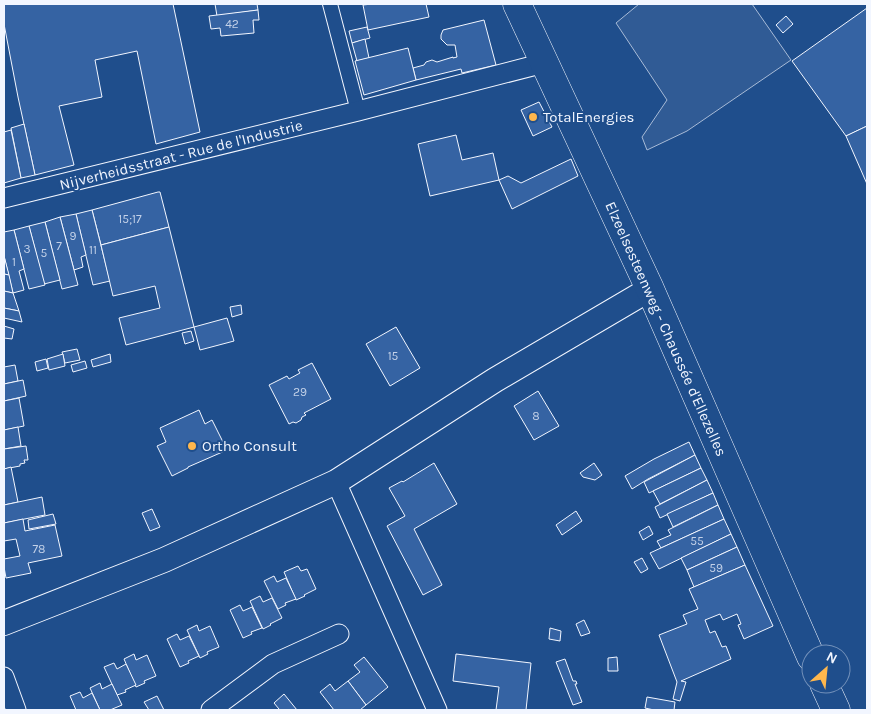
<svg xmlns="http://www.w3.org/2000/svg" width="871" height="714" viewBox="0 0 871 714" font-family="Karla,sans-serif">
  <rect width="100%" height="100%" fill="#1f4e8c"/>
  <path fill="#305b95" stroke="#a8bbd7" d="M639,4H752L791,60L687,131L647,150L642,137L667,100L616,23Z"/>
  <g fill="#3563a3" stroke="#f2f6ff">
    <path d="M4,4H173L200,132L156,144L137,51L95,60L102,97L59,106L74,165L35,175L18,97L4,24Z"/>
    <path d="M215,4H257L258,10L217,16Z"/>
    <path d="M372,4H426L429,17L368,30L363,5Z"/>
    <path d="M867,8V126L846,136L792,61Z"/>
    <path d="M258,10L259,20H253L254,33L221,36L220,28L211,29L209,16Z"/>
    <path d="M786,16L793,24L783,33L776,25Z"/>
    <path d="M484,20L496,65L462,73L461,69L416,80L413,68L424,65L426,62L432,60L437,62L453,57V58L457,57L455,45H447L441,39V35L443,30Z"/>
    <path d="M367,27L370,38L352,43L349,31Z"/>
    <path d="M365,39L369,58L357,61L352,43Z"/>
    <path d="M408,48L416,80L364,95L355,61Z"/>
    <path d="M539,102L552,127L533,136L521,110Z"/>
    <path d="M24,124L35,175L21,178L11,128Z"/>
    <path d="M867,126V184L846,136Z"/>
    <path d="M11,130L21,178L4,183V132Z"/>
    <path d="M456,135L462,160L493,153L499,180L430,196L418,144Z"/>
    <path d="M571,159L578,176L512,209L499,180L508,176L521,183Z"/>
    <path d="M158,192H160L169,227L101,245L92,210Z"/>
    <path d="M92,210L110,281L93,285L76,214Z"/>
    <path d="M76,214L86,255L81,257L83,267L74,270L60,217Z"/>
    <path d="M60,217L78,285L62,289L45,222Z"/>
    <path d="M45,222L60,280L44,284L29,226Z"/>
    <path d="M29,226L45,285L29,289L14,230Z"/>
    <path d="M169,227L194,327L126,345L119,318L160,308L155,286L113,296L101,245Z"/>
    <path d="M14,230L24,269L19,271L24,290L13,293L4,256V232Z"/>
    <path d="M4,256L9,275L4,274Z"/>
    <path d="M4,274L9,275L13,293L4,291Z"/>
    <path d="M4,291L13,293L19,311L4,308Z"/>
    <path d="M241,305L242,314L232,317L230,307Z"/>
    <path d="M4,308L19,311L22,322L4,318Z"/>
    <path d="M227,318L234,341L200,350L194,327Z"/>
    <path d="M4,326L14,329L12,339L4,338Z"/>
    <path d="M396,327L420,368L390,386L366,344Z"/>
    <path d="M191,331L194,341L185,344L182,333Z"/>
    <path d="M77,349L80,360L65,363L62,352Z"/>
    <path d="M63,354L65,366L49,370L47,359Z"/>
    <path d="M110,354L111,362L93,367L91,360Z"/>
    <path d="M46,359L48,368L37,371L35,362Z"/>
    <path d="M85,361L87,368L73,372L71,365Z"/>
    <path d="M312,363L331,399L304,413L306,415L302,417L301,420L296,423L293,422L289,424L269,385L287,376L289,379L300,373L298,370Z"/>
    <path d="M15,365L18,381L4,384V367Z"/>
    <path d="M23,380L26,396L4,401V384Z"/>
    <path d="M538,391L559,426L534,440L514,406Z"/>
    <path d="M19,398L24,426L4,430V401Z"/>
    <path d="M199,410L205,424L212,420L227,450L188,467V468L172,476L157,446L166,442L160,428Z"/>
    <path d="M18,427L21,446L4,449V430Z"/>
    <path d="M689,442L695,455L648,479L632,489L625,476L654,459Z"/>
    <path d="M26,446L28,460H24L25,463L20,464V466L4,469V449Z"/>
    <path d="M695,455L701,468L649,493L644,482Z"/>
    <path d="M434,463L457,504L414,529L442,585L423,595L387,526L405,516L389,488L402,481L403,482Z"/>
    <path d="M594,463L602,475L595,480L583,477L580,473Z"/>
    <path d="M11,467L18,502L4,505V469Z"/>
    <path d="M701,468L707,480L660,504L653,491Z"/>
    <path d="M707,480L713,493L660,518L655,507Z"/>
    <path d="M713,493L718,505L673,527L667,514Z"/>
    <path d="M42,497L45,515L4,523V505Z"/>
    <path d="M718,505L724,519L661,548L657,541L671,535L668,530Z"/>
    <path d="M152,509L160,527L150,531L142,513Z"/>
    <path d="M576,511L582,521L562,535L556,525Z"/>
    <path d="M53,514L56,524L29,529L28,520Z"/>
    <path d="M23,519L25,531L55,525L62,556L28,563L31,573L6,578L4,567V559L20,556L16,539L4,541V523Z"/>
    <path d="M724,519L731,534L659,569L650,553Z"/>
    <path d="M649,526L653,534L643,540L639,532Z"/>
    <path d="M731,534L737,547L687,570L681,558Z"/>
    <path d="M737,547L745,565L694,587L687,570Z"/>
    <path d="M642,558L648,569L641,573L634,562Z"/>
    <path d="M745,565L773,626L744,639L738,625L741,624L737,614L723,620L720,614L705,620L710,633L715,631L722,647L726,646L731,659L681,681L686,682L680,701L673,699L677,682L659,635L687,624L683,615L698,609L689,589Z"/>
    <path d="M298,566L301,571L307,569L316,589L304,595L305,596L296,600L284,572Z"/>
    <path d="M274,576L277,582L286,578L296,599L285,603L286,605L278,609L264,581Z"/>
    <path d="M260,596L263,602L272,598L282,618L270,624L271,625L263,629L250,601Z"/>
    <path d="M240,605L243,611L252,607L262,628L251,632L252,634L243,638L230,610Z"/>
    <path d="M584,620L590,633L581,636L576,624Z"/>
    <path d="M197,625L199,631L210,626L219,647L207,652L208,654L200,658L187,630Z"/>
    <path d="M550,628L561,631L560,641L549,639Z"/>
    <path d="M177,634L180,640L189,636L199,656L188,661L189,663L180,667L167,639Z"/>
    <path d="M134,654L136,660L147,655L156,676L144,681L145,683L136,687L124,659Z"/>
    <path d="M456,654L531,663L526,710H496L499,687L453,681Z"/>
    <path d="M364,657L388,687L366,705L348,681L360,672L354,665Z"/>
    <path d="M617,657L618,671H608V658Z"/>
    <path d="M565,659L573,681H576L577,684H575L582,702L573,705L556,662Z"/>
    <path d="M114,663L117,669L126,664L136,685L125,690L126,692L117,695L104,667Z"/>
    <path d="M348,681L366,705L360,710H334L320,692L330,684L335,691Z"/>
    <path d="M100,683L102,689L112,684L122,705L110,710H100L90,688Z"/>
    <path d="M80,692L83,698L92,693L100,710H76L70,696Z"/>
    <path d="M284,694L297,710H278L279,709L274,703Z"/>
    <path d="M157,696L164,710H149L144,702Z"/>
    <path d="M647,697L675,702L674,710H654L645,708Z"/>
  </g>
  <g fill="none" stroke-linecap="round" stroke-linejoin="round">
    <g stroke="#f2f6ff" stroke-width="16">
      <path id="pedestrian" d="M330,4L358,111"/>
    </g>
    <g stroke="#f2f6ff" stroke-width="21">
      <g id="minor">
        <path d="M4,198L358,111L544,63"/>
        <path d="M336,482L437,710"/>
        <path d="M4,677L16,710"/>
        <path d="M211,710L273,664L339,634"/>
      </g>
    </g>
    <g stroke="#f2f6ff" stroke-width="26">
      <path id="tertiary" d="M4,623L164,560L336,482L495,380L650,289"/>
    </g>
    <g stroke="#f2f6ff" stroke-width="29">
      <g id="primary">
        <path d="M517,4L650,289L811,657"/>
        <path d="M824,684L836,710"/>
      </g>
    </g>
    <use href="#pedestrian" stroke="#1f4e8c" stroke-width="14"/>
    <use href="#minor" stroke="#1f4e8c" stroke-width="19"/>
    <use href="#tertiary" stroke="#1f4e8c" stroke-width="24"/>
    <use href="#primary" stroke="#1f4e8c" stroke-width="28"/>
  </g>
  <g fill="#ffb74d" stroke="#1f4e8c" stroke-width="2">
    <circle cx="533" cy="117" r="5"/>
    <circle cx="192" cy="446" r="5"/>
  </g>
  <g text-anchor="middle" stroke-width="4" stroke-linejoin="round" paint-order="stroke">
    <g font-size="12" fill="#c3d1e8">
      <text x="232" y="28">42</text>
      <text x="130" y="223">15;17</text>
      <text x="73" y="240">9</text>
      <text x="59" y="250">7</text>
      <text x="27" y="253">3</text>
      <text x="93" y="254">11</text>
      <text x="44" y="257">5</text>
      <text x="14" y="266">1</text>
      <text x="393" y="360">15</text>
      <text x="300" y="396">29</text>
      <text x="536" y="420">8</text>
      <text x="697" y="545">55</text>
      <text x="39" y="553">78</text>
      <text x="716" y="572">59</text>
    </g>
    <g font-size="15" fill="#f2f6ff" stroke="#1f4e8c" text-anchor="start">
      <text x="543" y="122">TotalEnergies</text>
      <text x="202" y="451">Ortho Consult</text>
    </g>
    <g font-size="15" fill="#f2f6ff" stroke="#1f4e8c">
      <text transform="translate(181 155) rotate(-14)" y="5">Nijverheidsstraat - Rue de l'Industrie</text>
      <text transform="translate(666 329) rotate(66)" y="5">Elzeelsesteenweg - Chaussée d'Ellezelles</text>
    </g>
  </g>
  <rect width="871" height="714" fill="none" stroke="#f2f6ff" stroke-width="10"/>
  <g transform="translate(826 669) rotate(27)"><circle r="24" fill="#1f4e8c" stroke="#7391ba"/>
  <path d="M0-4L9 19L0 12L-9 19Z" fill="#ffb74d"/>
  <text y="-8" font-size="14" font-weight="bold" text-anchor="middle" fill="#f2f6ff">N</text>
  </g>
</svg>
